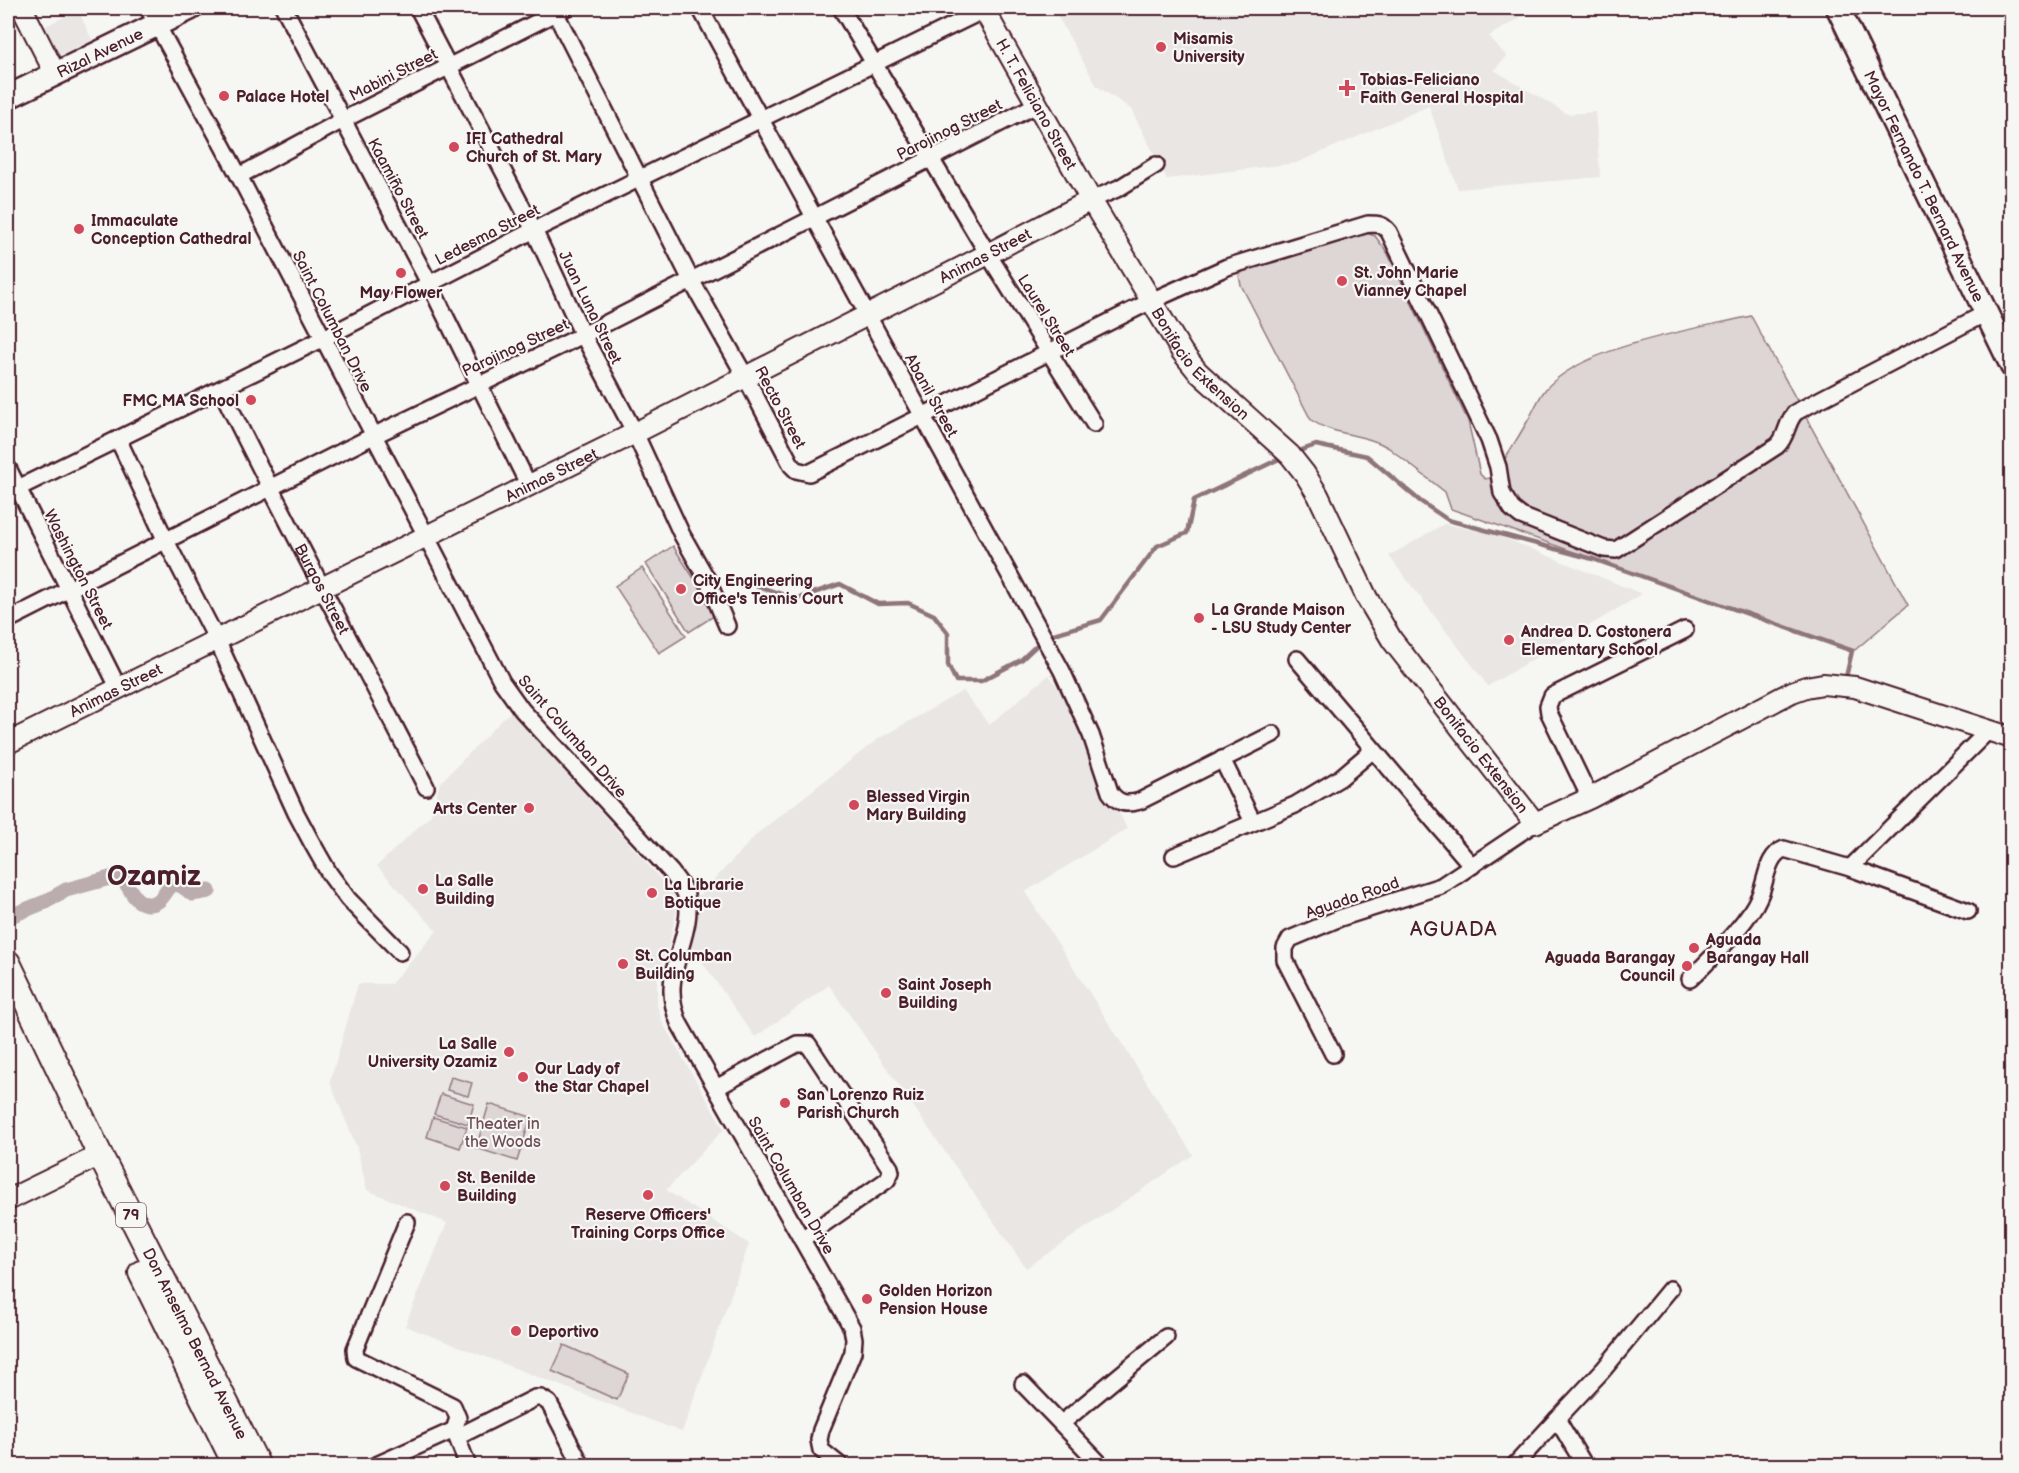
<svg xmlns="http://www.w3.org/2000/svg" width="2019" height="1473" viewBox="0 0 2019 1473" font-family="'Balsamiq Sans',sans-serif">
  <rect width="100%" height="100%" fill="#f6f6f2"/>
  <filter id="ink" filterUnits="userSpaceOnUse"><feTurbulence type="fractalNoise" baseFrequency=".0167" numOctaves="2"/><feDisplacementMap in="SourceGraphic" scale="12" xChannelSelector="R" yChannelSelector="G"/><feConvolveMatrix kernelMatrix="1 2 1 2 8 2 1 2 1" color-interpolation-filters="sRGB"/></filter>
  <g filter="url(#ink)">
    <g fill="#e9e6e3">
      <path d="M1053,8H1536L1489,36L1506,56L1494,70L1567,114L1595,112L1600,177L1458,189L1429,106L1296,163L1167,179L1131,109L1097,86Z"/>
      <path d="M78,10L92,40L56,57L42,28Z"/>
      <path d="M1444,524L1497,535L1642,594L1488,686L1389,556Z"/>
      <path d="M1049,675L1080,719L1103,780L1127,829L1025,892L1193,1155L1026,1268L829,985L755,1037L689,943L698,897L758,833L878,739L963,691L989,725Z"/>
      <path d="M511,711L673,893L676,902V912L669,945L657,979V1005L662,1022L724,1129L666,1190L749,1244L682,1432L405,1326L447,1223L367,1190L357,1148L330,1082L358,984H391L437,931L377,866L431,815L440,783Z"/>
    </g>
    <g fill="#ddd6d5" stroke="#947a80" stroke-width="1.5">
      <path d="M1363,232L1375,236L1387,252L1468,421L1480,474L1485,479L1493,477C1505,459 1516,441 1527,422C1533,412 1538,399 1545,390C1581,346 1696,329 1751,316L1908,605L1855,650L1451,509L1445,492L1389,448C1365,433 1334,436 1311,420L1241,285L1239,276L1244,270Z"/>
      <path d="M673,546L717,614L689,632L646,564Z"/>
      <path d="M642,568L686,636L659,653L615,586Z"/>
      <path d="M451,1077L472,1083L468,1096L447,1090Z"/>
      <path d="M441,1094L474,1104L468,1124L434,1114Z"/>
      <path d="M489,1104L531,1117L517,1161L476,1148Z"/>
      <path d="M433,1117L467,1127L460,1148L427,1137Z"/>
      <path d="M564,1345L629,1374L617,1400L552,1371Z"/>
    </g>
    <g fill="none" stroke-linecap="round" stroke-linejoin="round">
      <g stroke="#8e747a" stroke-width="4.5">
        <path d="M1296,452L1316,445L1367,456L1420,501L1448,520L1593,559L1852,651L1846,677L1851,678"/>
        <path d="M757,586L796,599L840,584L878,604L908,603L934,615L948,633V665L956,681H981L1021,660L1038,644"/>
        <path d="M1047,636L1101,620L1157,546L1187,533L1194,500L1283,457"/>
      </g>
      <path stroke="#bbadae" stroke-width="15" d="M8,917L45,902L66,890L117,876C131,881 130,902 147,904C171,906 163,867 192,894L209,891"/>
      <g stroke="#4a1f2b" stroke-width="20">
        <g id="minor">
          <path d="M148,8L239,176L502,682L522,710L671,872C676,879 683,887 686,895C695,924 671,961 672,991C672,1002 675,1013 679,1023L852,1328L854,1339L853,1352L821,1430L819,1440L821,1450L841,1466"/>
          <path d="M284,8L429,283L528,484"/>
          <path d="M418,8L534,230L583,335L635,433L682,535L708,581L727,626"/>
          <path d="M553,8L691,280L745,376L792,466L796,470L809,473L1151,301L1227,267L1368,224C1378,224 1383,224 1389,232L1489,440L1498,467L1502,493L1512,509L1521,516L1604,549L1616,550L1777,446C1788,436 1786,421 1796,412L1986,313"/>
          <path d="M700,8L1062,671L1091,735L1110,792C1118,804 1127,805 1140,801L1273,734"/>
          <path d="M841,8L988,254L1094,424"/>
          <path d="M239,176L343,120L565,8"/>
          <path d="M1091,200L1119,188L1156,165"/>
          <path id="s1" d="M221,389C286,523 358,654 426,787"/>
          <path d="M118,439L166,541L217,640L296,813L312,843L329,873L348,899L400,952"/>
          <path d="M8,468L118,687"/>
          <path d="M8,493L322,339L534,230L984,10"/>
          <path d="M8,620L373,436L583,335L1038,104"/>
          <path d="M1297,659L1472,866"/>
          <path d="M1222,759L1253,822"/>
          <path d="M1590,798L1549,713L1548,706L1552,696L1685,630"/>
          <path d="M1174,856L1295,805L1340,778L1373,750"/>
          <path d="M1850,868L1989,730"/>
          <path d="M1690,979C1711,959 1748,923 1759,897C1767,881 1766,856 1784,849L1850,868L1968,911"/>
          <path d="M1333,1054L1285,960V948L1290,939L1340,918L1441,886L1535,823"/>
          <path d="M716,1088L797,1044H808L890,1168L891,1172L887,1180L802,1239"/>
          <path d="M407,1222L355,1349L356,1358L453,1406L458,1418L454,1430"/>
          <path d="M1023,1384L1102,1466"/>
          <path d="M1062,1423L1166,1337"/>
          <path d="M457,1437L535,1398H541L549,1403L582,1466"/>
          <path d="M374,1466L454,1430L468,1466"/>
          <path d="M1514,1466L1557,1419"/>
          <path d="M1585,1466L1557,1419L1603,1370L1670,1289"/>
        </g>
      </g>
      <g stroke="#4a1f2b" stroke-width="24">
        <g id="tertiary">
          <path d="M22,8L55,73"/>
          <path id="s2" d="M983,8L1091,200L1182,352L1198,372L1290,455L1305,474L1318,495L1367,598L1392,640L1535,823L1590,798L1792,692L1806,687L1823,684L1855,687L2012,738"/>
          <path id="s3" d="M8,743L635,433L988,254L1091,200"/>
          <path d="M8,1200L100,1155"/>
        </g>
      </g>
      <g stroke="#4a1f2b" stroke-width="27">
        <g id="secondary">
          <path id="s4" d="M1838,8L2012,366"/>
          <path id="s5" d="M8,97L191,8"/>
        </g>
      </g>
      <g stroke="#4a1f2b" stroke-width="28">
        <g id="primary">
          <path id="s6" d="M8,963L100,1155L258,1466"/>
          <path d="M141,1273L236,1466"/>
        </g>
      </g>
      <use href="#minor" stroke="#f6f6f2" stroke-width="15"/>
      <use href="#tertiary" stroke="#f6f6f2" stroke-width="20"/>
      <use href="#secondary" stroke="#f6f6f2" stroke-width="22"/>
      <use href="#primary" stroke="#f6f6f2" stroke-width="24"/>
    </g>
  </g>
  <g fill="#d1495b" stroke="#f6f6f2" stroke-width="2">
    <circle cx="1161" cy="47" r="6"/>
    <path d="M1344 79h6v6h6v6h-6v6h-6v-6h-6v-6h6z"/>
    <circle cx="224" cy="96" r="6"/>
    <circle cx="454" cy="147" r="6"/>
    <circle cx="79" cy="229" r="6"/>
    <circle cx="401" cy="273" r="6"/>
    <circle cx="1342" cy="281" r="6"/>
    <circle cx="251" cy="400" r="6"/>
    <circle cx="681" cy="589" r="6"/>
    <circle cx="1199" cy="618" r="6"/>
    <circle cx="1509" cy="640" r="6"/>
    <circle cx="854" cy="805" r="6"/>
    <circle cx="529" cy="808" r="6"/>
    <circle cx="423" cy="889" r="6"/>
    <circle cx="652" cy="893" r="6"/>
    <circle cx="1694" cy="948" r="6"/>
    <circle cx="623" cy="964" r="6"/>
    <circle cx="1687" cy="966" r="6"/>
    <circle cx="886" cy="993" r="6"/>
    <circle cx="509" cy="1052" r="6"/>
    <circle cx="523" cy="1077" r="6"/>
    <circle cx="785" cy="1103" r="6"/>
    <circle cx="445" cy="1186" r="6"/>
    <circle cx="648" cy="1195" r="6"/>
    <circle cx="867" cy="1299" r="6"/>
    <circle cx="516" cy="1331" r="6"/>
  </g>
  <g text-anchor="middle" stroke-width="4.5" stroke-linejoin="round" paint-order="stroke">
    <rect fill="#f6f6f2" stroke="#7e6067" stroke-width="1.5" x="116" y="1203" width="30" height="24" rx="4.5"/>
    <g font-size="15" font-weight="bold" fill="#4a1f2b">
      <text x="131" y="1220">79</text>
    </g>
    <g font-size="16" font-weight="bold" fill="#4a1f2b" stroke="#f6f6f2" text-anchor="start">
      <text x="1173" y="44">Misamis<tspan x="1173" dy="18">University</tspan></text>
      <text x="1360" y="85">Tobias-Feliciano<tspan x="1360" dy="18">Faith General Hospital</tspan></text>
      <text x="236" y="102">Palace Hotel</text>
      <text x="466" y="144">IFI Cathedral<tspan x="466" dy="18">Church of St. Mary</tspan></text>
      <text x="91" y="226">Immaculate<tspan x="91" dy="18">Conception Cathedral</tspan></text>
      <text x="1354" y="278">St. John Marie<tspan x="1354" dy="18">Vianney Chapel</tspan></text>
      <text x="401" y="298" text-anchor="middle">May Flower</text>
      <text x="239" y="406" text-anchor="end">FMC MA School</text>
      <text x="693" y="586">City Engineering<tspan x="693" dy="18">Office's Tennis Court</tspan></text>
      <text x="1211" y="615">La Grande Maison<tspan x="1211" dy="18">- LSU Study Center</tspan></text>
      <text x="1521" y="637">Andrea D. Costonera<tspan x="1521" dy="18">Elementary School</tspan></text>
      <text x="866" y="802">Blessed Virgin<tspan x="866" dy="18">Mary Building</tspan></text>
      <text x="517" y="814" text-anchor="end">Arts Center</text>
      <text x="435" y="886">La Salle<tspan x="435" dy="18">Building</tspan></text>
      <text x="664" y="890">La Librarie<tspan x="664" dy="18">Botique</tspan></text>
      <text x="1706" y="945">Aguada<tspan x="1706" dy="18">Barangay Hall</tspan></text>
      <text x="635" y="961">St. Columban<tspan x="635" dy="18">Building</tspan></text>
      <text x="1675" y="963" text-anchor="end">Aguada Barangay<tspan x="1675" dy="18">Council</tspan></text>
      <text x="898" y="990">Saint Joseph<tspan x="898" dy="18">Building</tspan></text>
      <text x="497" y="1049" text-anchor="end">La Salle<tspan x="497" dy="18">University Ozamiz</tspan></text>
      <text x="535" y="1074">Our Lady of<tspan x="535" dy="18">the Star Chapel</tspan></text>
      <text x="797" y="1100">San Lorenzo Ruiz<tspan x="797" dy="18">Parish Church</tspan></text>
      <text x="457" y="1183">St. Benilde<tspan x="457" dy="18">Building</tspan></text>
      <text x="648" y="1220" text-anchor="middle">Reserve Officers'<tspan x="648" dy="18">Training Corps Office</tspan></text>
      <text x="879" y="1296">Golden Horizon<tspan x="879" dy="18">Pension House</tspan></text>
      <text x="528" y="1337">Deportivo</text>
    </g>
    <g font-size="16" fill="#4a1f2b" stroke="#f6f6f2">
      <text dy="6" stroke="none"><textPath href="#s5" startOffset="102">Rizal Avenue</textPath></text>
      <text transform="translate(393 74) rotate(-27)" y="6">Mabini Street</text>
      <text dy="6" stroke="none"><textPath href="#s2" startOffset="110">H. T. Feliciano Street</textPath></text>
      <text transform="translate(949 129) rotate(-27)" y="6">Parojinog Street</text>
      <text dy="6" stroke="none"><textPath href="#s4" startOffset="198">Mayor Fernando T. Bernard Avenue</textPath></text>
      <text transform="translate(399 188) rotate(62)" y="6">Kaamiño Street</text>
      <text transform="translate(487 234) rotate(-27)" y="6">Ledesma Street</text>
      <text dy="6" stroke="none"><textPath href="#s3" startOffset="1092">Animas Street</textPath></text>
      <text transform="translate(591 307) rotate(64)" y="6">Juan Luna Street</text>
      <text transform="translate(1047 315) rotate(58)" y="6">Laurel Street</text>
      <text transform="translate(333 321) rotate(63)" y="6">Saint Columban Drive</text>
      <text transform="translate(515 347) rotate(-25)" y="6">Parojinog Street</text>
      <text dy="6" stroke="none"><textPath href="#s2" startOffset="418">Bonifacio Extension</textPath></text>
      <text transform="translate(932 395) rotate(61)" y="6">Abanil Street</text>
      <text transform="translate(781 407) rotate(62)" y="6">Recto Street</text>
      <text dy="6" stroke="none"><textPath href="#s3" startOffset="606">Animas Street</textPath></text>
      <text transform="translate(79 569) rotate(63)" y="6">Washington Street</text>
      <text dy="6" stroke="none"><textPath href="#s1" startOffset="224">Burgos Street</textPath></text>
      <text dy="6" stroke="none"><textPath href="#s3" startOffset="120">Animas Street</textPath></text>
      <text transform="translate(573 736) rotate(49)" y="6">Saint Columban Drive</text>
      <text dy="6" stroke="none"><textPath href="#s2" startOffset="904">Bonifacio Extension</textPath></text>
      <text transform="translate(1352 897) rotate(-19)" y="6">Aguada Road</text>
      <text transform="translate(792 1185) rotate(60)" y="6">Saint Columban Drive</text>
      <text dy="6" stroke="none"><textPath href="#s6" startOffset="424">Don Anselmo Bernad Avenue</textPath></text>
    </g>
    <g font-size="16" fill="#6f4d56" stroke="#f6f6f2">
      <text x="503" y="1129">Theater in<tspan x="503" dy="18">the Woods</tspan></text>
    </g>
    <g font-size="20" letter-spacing="1.5" fill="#4a1f2b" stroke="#f6f6f2">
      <text x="1454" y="936">AGUADA</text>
    </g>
    <g font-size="28" font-weight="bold" fill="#4a1f2b" stroke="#f6f6f2">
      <text x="154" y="885">Ozamiz</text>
    </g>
  </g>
  <rect width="2019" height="1473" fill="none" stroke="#f6f6f2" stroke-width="30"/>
  <rect x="15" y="15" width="1989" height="1443" fill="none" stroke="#4a1f2b" stroke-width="2" filter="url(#ink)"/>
</svg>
